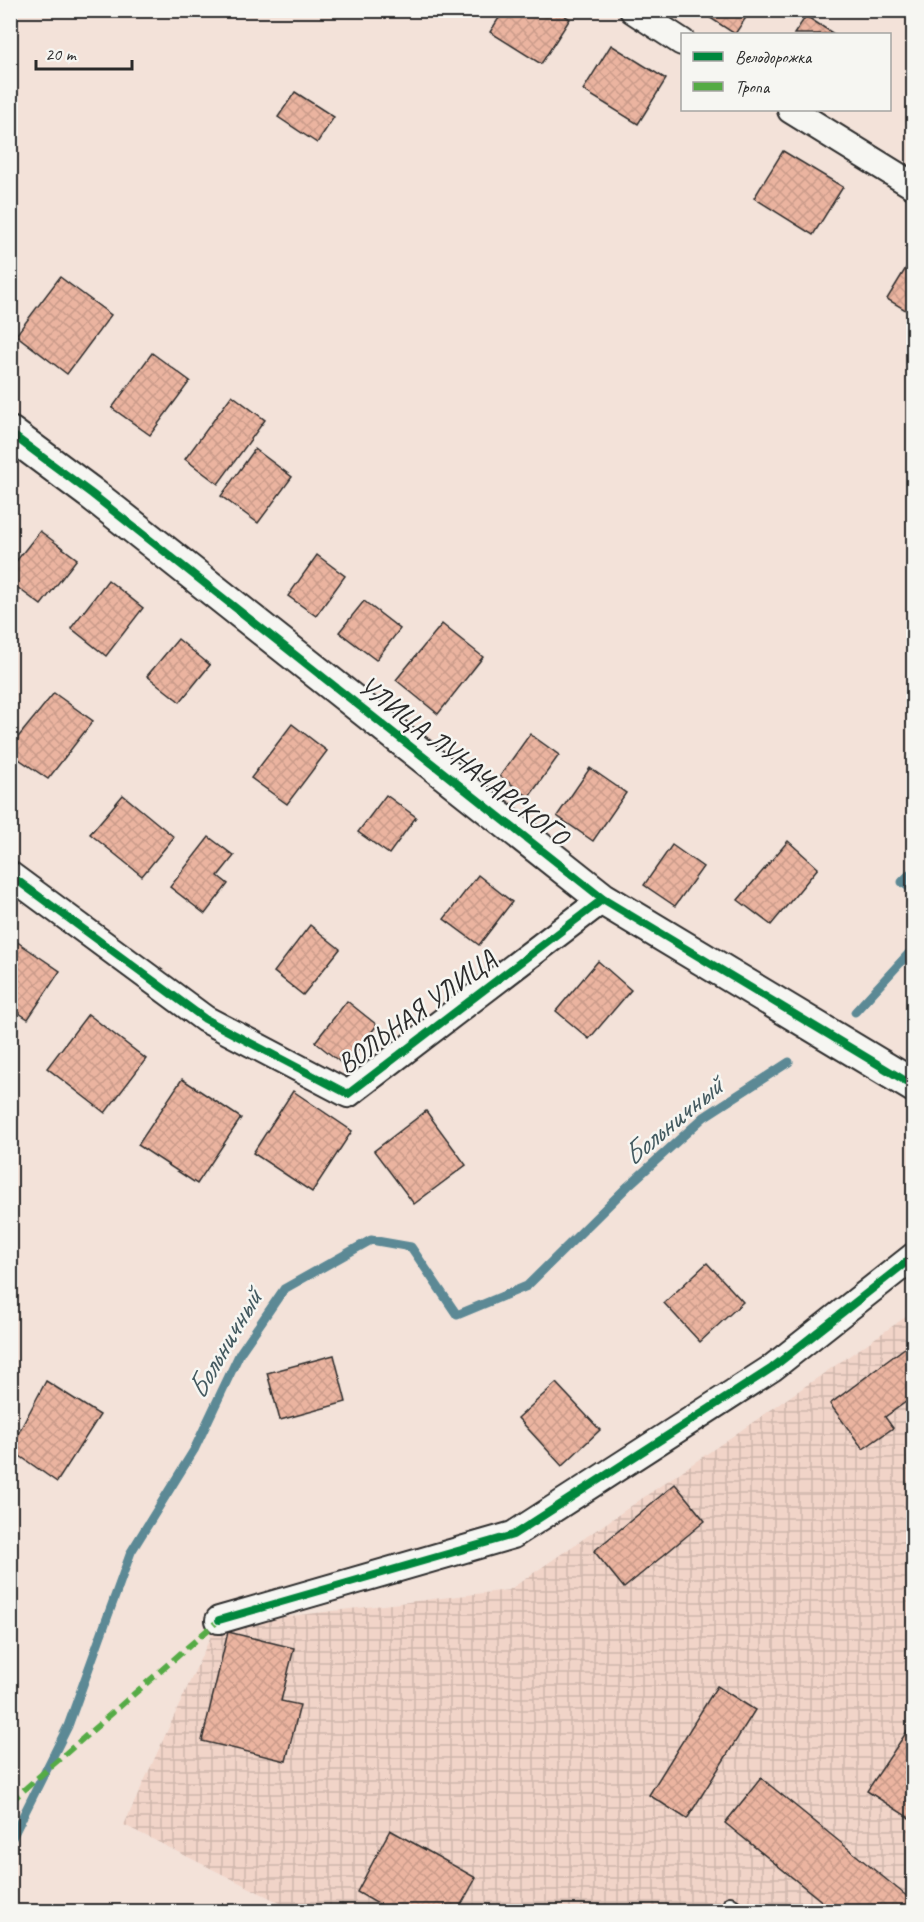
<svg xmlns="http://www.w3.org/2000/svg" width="924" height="1922" viewBox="0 0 924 1922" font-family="Caveat,sans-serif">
  <defs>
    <pattern id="industrial-grid" width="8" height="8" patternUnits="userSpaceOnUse" patternTransform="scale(1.5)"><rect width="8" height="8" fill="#f1d4c8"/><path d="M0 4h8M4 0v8" fill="none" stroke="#cfb6ac"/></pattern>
    <pattern id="building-cross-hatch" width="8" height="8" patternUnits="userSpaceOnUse" patternTransform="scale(1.5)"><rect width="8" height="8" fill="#ebb4a0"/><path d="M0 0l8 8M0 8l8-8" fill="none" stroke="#ca9b8a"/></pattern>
  </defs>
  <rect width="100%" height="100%" fill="#f3e2d9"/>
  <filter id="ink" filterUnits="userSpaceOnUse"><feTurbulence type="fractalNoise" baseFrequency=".0167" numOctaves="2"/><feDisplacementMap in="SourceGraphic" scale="12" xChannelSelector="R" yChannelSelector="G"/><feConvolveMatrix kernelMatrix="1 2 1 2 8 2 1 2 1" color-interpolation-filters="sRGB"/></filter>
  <g filter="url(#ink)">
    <path fill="url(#industrial-grid)" d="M913,1312V1911H296L124,1825L216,1625L509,1590Z"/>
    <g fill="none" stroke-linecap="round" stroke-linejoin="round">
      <g stroke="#5c8995" stroke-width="9">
        <path d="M914,870L902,882L914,891"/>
        <path d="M855,1012L911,951L914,942"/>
        <path d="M10,1842L68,1726L131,1552L194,1450L240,1353L284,1289L371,1240L411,1247L457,1315L527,1286L628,1186L704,1117L789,1062"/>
      </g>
    </g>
    <g fill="url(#building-cross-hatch)" stroke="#2b2b2b" stroke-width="1.5">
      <path d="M504,10H556L570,19L541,64L490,32Z"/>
      <path d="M698,10H751L735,34Z"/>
      <path d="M806,16L834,34H794Z"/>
      <path d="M611,45L666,79L638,124L583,90Z"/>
      <path d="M295,92L334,117L317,143L278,117Z"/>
      <path d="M783,151L843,187L813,235L754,198Z"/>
      <path d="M914,255V315L887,299Z"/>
      <path d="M60,277L111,315L67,374L16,335Z"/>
      <path d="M152,353L190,381L150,435L112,408Z"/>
      <path d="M232,395L265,420L218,484L185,459Z"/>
      <path d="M255,449L292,477L258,523L221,496Z"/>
      <path d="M40,531L77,559L41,605L10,582V569Z"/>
      <path d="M317,555L345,576L316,616L288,596Z"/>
      <path d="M108,580L143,608L106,656L71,628Z"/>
      <path d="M364,601L400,629L376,660L339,632Z"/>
      <path d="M442,624L483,657L438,714L396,680Z"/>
      <path d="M178,639L210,665L180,702L147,676Z"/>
      <path d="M54,693L93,721L48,779L10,753V747Z"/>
      <path d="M292,724L327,751L287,804L251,778Z"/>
      <path d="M530,734L559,755L529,797L500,776Z"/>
      <path d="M590,768L626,793L593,841L557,816Z"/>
      <path d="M123,795L174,837L142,876L90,834Z"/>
      <path d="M386,795L416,817L389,854L358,832Z"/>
      <path d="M209,837L234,856L218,876L228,884L205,914L170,887Z"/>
      <path d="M788,841L818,868L771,925L738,900Z"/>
      <path d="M672,845L703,867L675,906L644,885Z"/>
      <path d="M478,875L512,902L479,945L444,919Z"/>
      <path d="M310,925L340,949L303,995L274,972Z"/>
      <path d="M10,937L60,971L28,1019L10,1007Z"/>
      <path d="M598,961L631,990L589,1039L556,1011Z"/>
      <path d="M347,1001L377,1025L345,1066L315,1042Z"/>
      <path d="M88,1014L146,1059L105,1113L47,1068Z"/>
      <path d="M182,1079L241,1118L197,1184L138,1145Z"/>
      <path d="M293,1091L352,1131L312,1192L253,1153Z"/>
      <path d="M426,1111L466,1165L414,1204L374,1151Z"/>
      <path d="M707,1263L743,1302L700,1342L664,1303Z"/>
      <path d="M906,1347L914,1358V1396L885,1417L893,1428L863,1449L830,1404Z"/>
      <path d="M334,1355L346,1402L280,1420L267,1373Z"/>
      <path d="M46,1381L100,1415L57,1482L10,1449Z"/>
      <path d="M556,1383L600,1430L562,1466L518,1418Z"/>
      <path d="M675,1484L705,1521L624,1588L594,1551Z"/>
      <path d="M228,1632L294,1648L281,1701L300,1705L286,1761L202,1741Z"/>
      <path d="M717,1686L755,1710L687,1819L649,1795Z"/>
      <path d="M914,1721V1821L867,1791Z"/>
      <path d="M761,1778L914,1902V1912H835L725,1823Z"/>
      <path d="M390,1830L476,1878L457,1912H392L357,1892Z"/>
    </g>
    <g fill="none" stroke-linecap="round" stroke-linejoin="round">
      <g stroke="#2b2b2b" stroke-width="16">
        <path id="service" d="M730,1903L743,1912"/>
      </g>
      <g stroke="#2b2b2b" stroke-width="30">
        <g id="minor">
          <path d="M633,10L682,42"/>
          <path d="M791,110L914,186"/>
          <path d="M10,875L205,1019L348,1094L603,899"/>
          <path d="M219,1620L513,1535L772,1368L914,1256"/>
        </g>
      </g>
      <g stroke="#2b2b2b" stroke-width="36">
        <path id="tertiary" d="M10,433L92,494L603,899L914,1086"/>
      </g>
      <use href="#service" stroke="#f6f6f2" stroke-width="12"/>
      <use href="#minor" stroke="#f6f6f2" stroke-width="26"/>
      <use href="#tertiary" stroke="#f6f6f2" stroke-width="32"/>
      <path stroke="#54ab44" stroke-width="6" stroke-dasharray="12 6" stroke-linecap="butt" d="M10,1802L219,1620"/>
      <g stroke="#f6f6f2" stroke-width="11">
        <g id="cycleway">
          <path d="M10,433L92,494L603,899L914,1086"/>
          <path d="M10,875L205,1019L348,1094L603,899"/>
          <path d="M219,1620L513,1535L772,1368L914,1256"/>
        </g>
      </g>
      <use href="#cycleway" stroke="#00873e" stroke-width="8"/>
    </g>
  </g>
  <g text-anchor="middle" stroke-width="5" stroke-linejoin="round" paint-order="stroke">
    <g font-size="28" fill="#2b2b2b" stroke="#f6f6f2">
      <text transform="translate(464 760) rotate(38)" y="10">УЛИЦА ЛУНАЧАРСКОГО</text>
      <text transform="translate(416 1011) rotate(-36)" y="10">ВОЛЬНАЯ УЛИЦА</text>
    </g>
    <g font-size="30" font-style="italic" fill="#445a60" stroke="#f6f6f2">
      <text transform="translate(672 1121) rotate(-40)" y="10">Больничный</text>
      <text transform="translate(224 1344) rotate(-60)" y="10">Больничный</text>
    </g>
  </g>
  <rect width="924" height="1922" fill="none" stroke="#f6f6f2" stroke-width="36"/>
  <rect x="18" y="18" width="888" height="1886" fill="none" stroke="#2b2b2b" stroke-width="2" filter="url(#ink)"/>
  <rect x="681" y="33" width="210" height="78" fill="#f6f6f2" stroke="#a5a5a2" stroke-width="1.5"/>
  <rect x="693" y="52" width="30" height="9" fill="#00873e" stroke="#a5a5a2" stroke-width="1.5"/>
  <text x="735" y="63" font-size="18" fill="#2b2b2b">Велодорожка</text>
  <rect x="693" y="82" width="30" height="9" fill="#54ab44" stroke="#a5a5a2" stroke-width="1.5"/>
  <text x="735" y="93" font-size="18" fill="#2b2b2b">Тропа</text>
  <path d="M36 60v9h96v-9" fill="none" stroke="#2b2b2b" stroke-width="3"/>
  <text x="45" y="60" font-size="18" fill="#2b2b2b" stroke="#f6f6f2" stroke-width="4.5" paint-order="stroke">20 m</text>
</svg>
